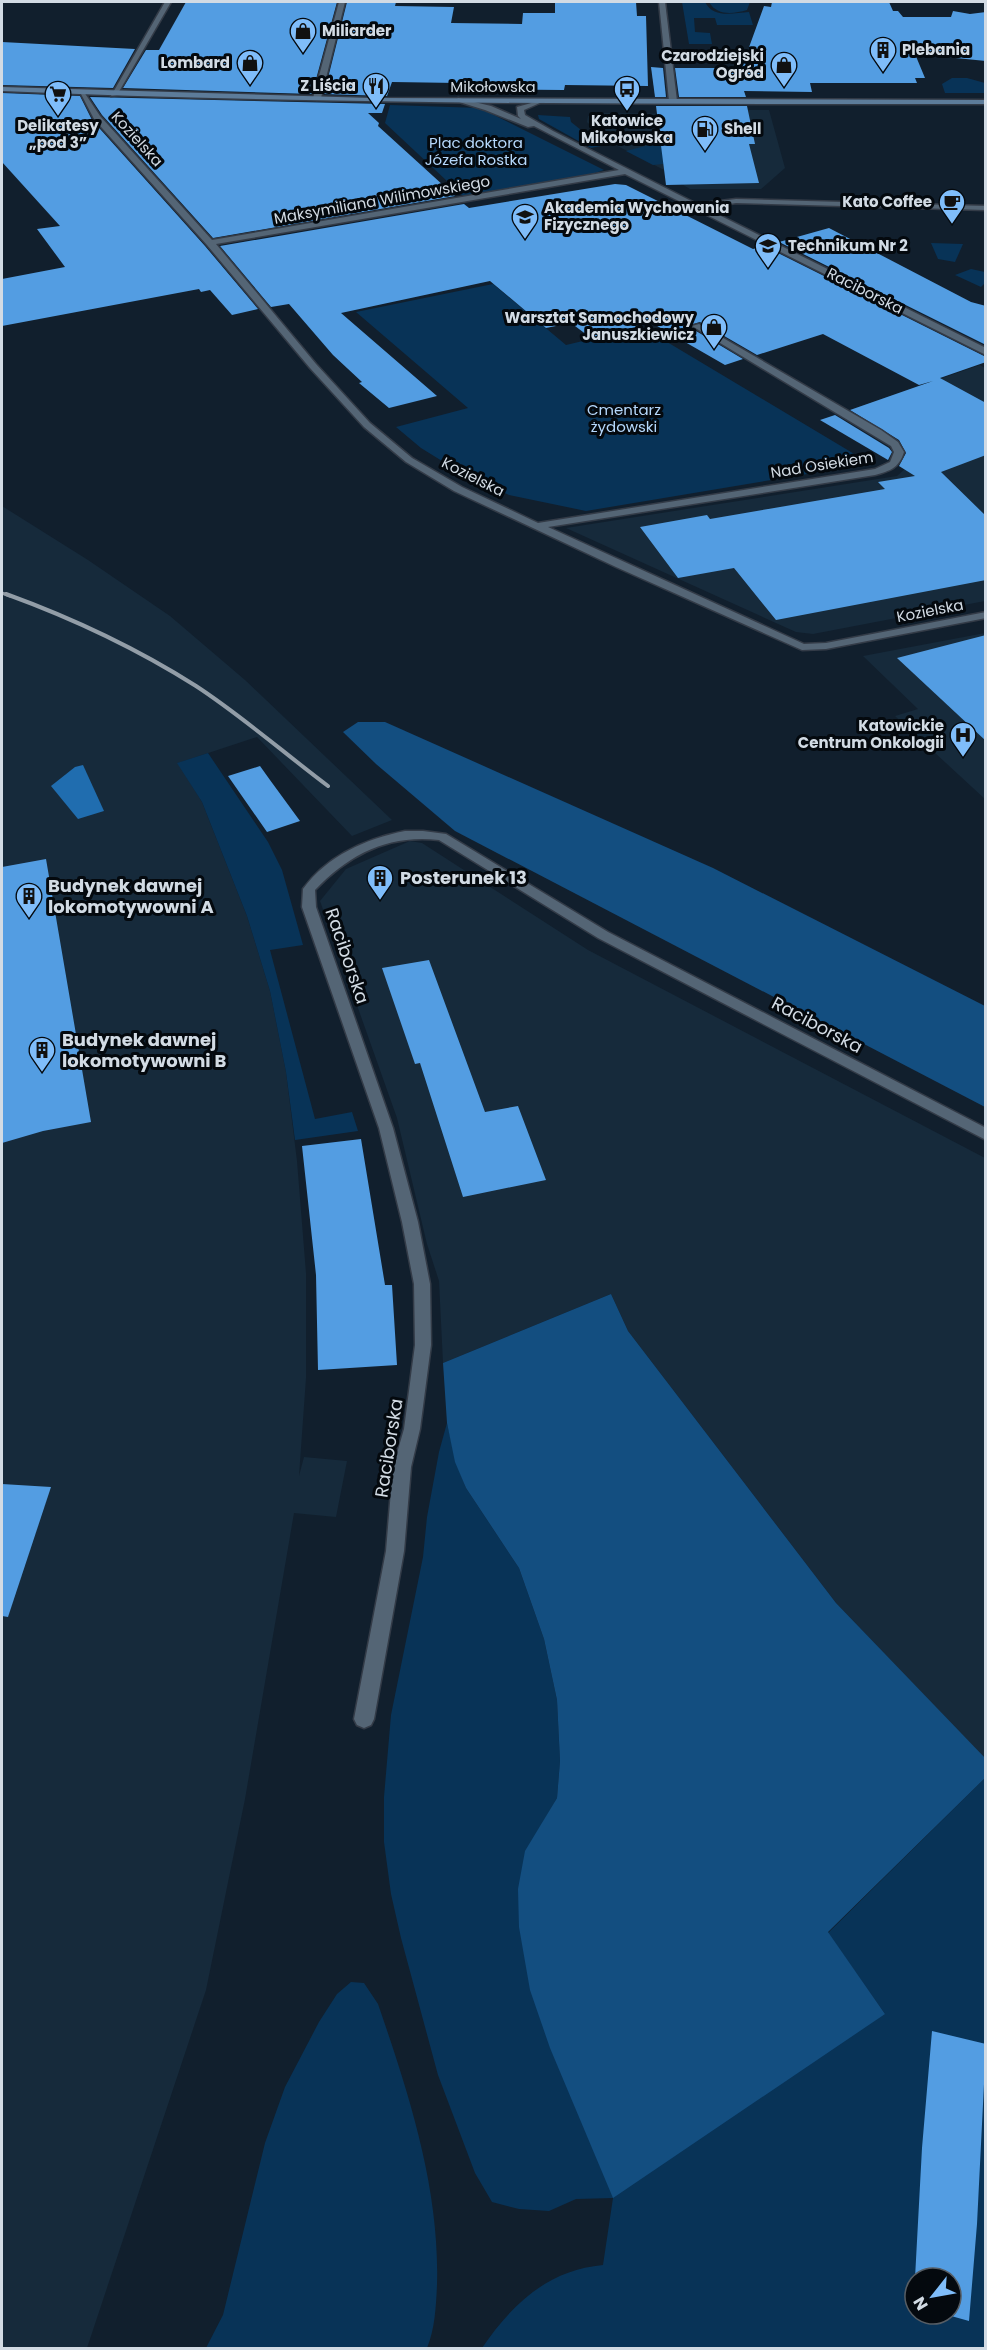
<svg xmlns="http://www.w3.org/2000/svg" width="987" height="2350" viewBox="0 0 987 2350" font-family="Poppins,sans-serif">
  <rect width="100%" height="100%" fill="#111f2d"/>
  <g fill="#162a3b">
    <path d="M709,110H769L785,168L761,189H690L668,176L664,170L604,139L587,122L588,116L593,113L691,114Z"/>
    <path d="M980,365L985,368V601L813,634L796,632L566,528L897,476L925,451L853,409Z"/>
    <path d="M2,506L88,560L170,616L245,680L392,820L352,836L257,737L178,763L202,802L247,916L270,991L286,1072L297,1161L306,1273V1378L299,1476L304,1457L347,1461L336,1517L294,1513L245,1799L206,1990L87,2348H2Z"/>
    <path d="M985,633V799L895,716L918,709L863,656Z"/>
    <path d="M410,841L422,843L588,950L985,1158V1759L836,1603L628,1331L611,1294L443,1363L439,1281L427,1244L397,1118L320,901L346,869Z"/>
  </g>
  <g fill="#083357" fill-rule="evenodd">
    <path d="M682,2H705C714,19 733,13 749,12L753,25H717L715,18H694L695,32L710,33L712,44H689Z"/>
    <path d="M709,2H750L747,10C733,14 717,16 709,2Z"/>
    <path d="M952,78H967L985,83V93H945L942,84Z"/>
    <path d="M390,105L480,108L604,170L589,175L463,196L385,123Z"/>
    <path d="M538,115L570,117L571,122L601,146L591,148L539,119Z"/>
    <path d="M660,142H676L702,160L653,165L626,151Z"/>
    <path d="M931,243L963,244L955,262L938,259Z"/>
    <path d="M971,269L985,272V283L981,287L955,275Z"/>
    <path d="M493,284L566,345L642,327L866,461L861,465L586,511L509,495L455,469L421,448L396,427L468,408L356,312Z"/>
    <path d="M208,753L268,842L282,870L303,945L270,950L315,1119L352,1112L358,1131L295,1140L286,1072L270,991L247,916L202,802L177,763Z"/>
    <path d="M447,1423L456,1462L466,1488L519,1568L544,1639L557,1700L560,1761L557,1798L543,1822L885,2014L828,1933L985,1778V2348H482C512,2304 548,2270 603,2265L613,2198L576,2199L549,2211L519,2209L492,2202L475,2173L438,2075L401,1938L391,1894L384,1842V1797L391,1715L423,1557L427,1517L439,1452ZM915,2278H951V2314H915Z"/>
    <path d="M351,1982L364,1983L378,2004C409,2094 440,2189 437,2285C436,2306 435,2329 427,2348H206L223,2315L265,2143L285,2087L319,2022L337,1994Z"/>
  </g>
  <g fill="#134e80">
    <path d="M358,722H385L713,868L985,1006V1107L455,831L376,764L343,732Z"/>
    <path d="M611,1294L628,1331L836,1603L986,1759L985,1778L828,1932L885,2014L613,2198L550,2048L530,1990L519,1927L518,1889L525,1851L557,1798L560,1761L557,1700L544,1639L519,1568L466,1488L455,1462L447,1423L443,1363Z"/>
  </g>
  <path fill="#206daf" d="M83,765L104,811L78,819L51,786L75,767Z"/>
  <g fill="#539de2">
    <path d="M186,2H337L312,94L123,88L146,50H159Z"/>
    <path d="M347,2H396L395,6L454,7L451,23L522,24L523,13H555V2H636L637,16H646L648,86L565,85L564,90L457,89L458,83L392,82L387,96L324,94Z"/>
    <path d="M772,2H889L893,11H898L903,17H951L953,11L970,14L986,12V61L915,54L925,78H915L917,83H810L812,92L744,91L746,97H679L675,68H740V72L764,6L771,7Z"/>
    <path d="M2,42L135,49L113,88L2,85Z"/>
    <path d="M651,67L663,68L666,97H655Z"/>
    <path d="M2,93L80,96L92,120L205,246L258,309L232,315L210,290L201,292L199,289L2,326V279L65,267L37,229L60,226L2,162Z"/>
    <path d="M90,97L385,104L382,113H368L379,123L378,126L455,196L213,238L102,115Z"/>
    <path d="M656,106H747L755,144H749L759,183L666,185Z"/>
    <path d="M615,184L626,185L753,249L764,246L986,357V362L940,378L986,403V455L941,472L986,516V580L776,620L734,568L678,578L640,527L707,515L710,519L885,489L878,482L915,476L899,466L906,453L899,440L850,410L933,381L919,385L823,334L757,355L700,322L690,325L691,328L743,359L725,365L652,323L591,338L571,323L546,328L490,281L341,313L437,396L389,408L359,383L362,382L333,355L289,304L271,307L220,246L464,204L469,208Z"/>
    <path d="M829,228L971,302L986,306V345L779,242Z"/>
    <path d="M835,415L889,448L892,452L888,460L820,420Z"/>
    <path d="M986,635V741L897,658Z"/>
    <path d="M260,766L270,780L300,821L267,832L228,776Z"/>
    <path d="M46,859L91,1122L43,1131L2,1143V867Z"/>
    <path d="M429,960L485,1112L518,1106L546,1180L463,1197L420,1063L415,1064L382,968Z"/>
    <path d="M361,1139L385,1285H392L397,1365L318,1370L316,1275L302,1146Z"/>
    <path d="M2,1484L51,1487L8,1617L2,1616Z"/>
    <path d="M932,2031L986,2044L977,2224L969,2321L944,2314H951V2278H915L922,2148Z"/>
  </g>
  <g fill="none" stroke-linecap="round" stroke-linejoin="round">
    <g stroke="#333b47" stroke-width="3">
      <g id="street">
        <path d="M165,2H171L117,95L111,96Z"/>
        <path d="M339,2H345L321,98L317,100L313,98Z"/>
        <path d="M659,2H665L677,101L673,103L669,101Z"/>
        <path d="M80,92H84L100,116L212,240L619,170L534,126L528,127L485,110L456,101L458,98L491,106L521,119L518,116L517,107L542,100V102L524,110L525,115L553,131L697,204L736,199L986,206V210L736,203L705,208L986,348V355L625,174L216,244L316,364L370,423L412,458L462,487L538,523L875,469L890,462L894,452L891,446L692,326L699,324L881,430L898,442L904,452C899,468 890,471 875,475L548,527L804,644L826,643L986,612V618L826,649L802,650L616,567L454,491L406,462L364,427L310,368L207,245L94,119Z"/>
        <path d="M405,831H423L446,834L608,932L986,1128V1140L598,938L439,840C389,834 349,854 315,890L316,907L393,1128L418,1222L430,1284L431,1345L420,1429L411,1467L404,1551L374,1719L371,1725L364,1728L357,1725L354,1719L386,1551L393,1467L404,1429L415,1345L414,1284L402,1222L379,1128L302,907L303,889C327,856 365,839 405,831Z"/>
      </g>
    </g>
    <g stroke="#333b47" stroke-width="3">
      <path id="secondary" d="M2,87L371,98L986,100V104C658,104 330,105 2,91Z"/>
    </g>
    <use href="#street" fill="#546575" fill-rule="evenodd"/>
    <use href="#secondary" fill="#5d7c9a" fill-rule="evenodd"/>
    <path stroke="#929da7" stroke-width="3" d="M2,593L10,596"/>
    <path stroke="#929da7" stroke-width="4" d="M6,594C72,618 136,648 196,686C242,716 284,753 328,786"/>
  </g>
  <defs>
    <g id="shop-pin" transform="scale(1.35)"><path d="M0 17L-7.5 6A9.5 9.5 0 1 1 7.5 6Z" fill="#7fbdfa" stroke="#04090e"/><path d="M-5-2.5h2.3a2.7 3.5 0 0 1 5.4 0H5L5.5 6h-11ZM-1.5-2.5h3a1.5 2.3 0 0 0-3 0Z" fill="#111"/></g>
    <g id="building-pin" transform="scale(1.35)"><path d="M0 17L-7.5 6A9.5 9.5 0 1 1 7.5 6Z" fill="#7fbdfa" stroke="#04090e"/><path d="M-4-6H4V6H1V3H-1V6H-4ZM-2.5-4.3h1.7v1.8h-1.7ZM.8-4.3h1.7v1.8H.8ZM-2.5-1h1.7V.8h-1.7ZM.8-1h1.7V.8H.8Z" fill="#111"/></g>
    <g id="restaurant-pin" transform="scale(1.35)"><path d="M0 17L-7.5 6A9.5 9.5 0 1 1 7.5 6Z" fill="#7fbdfa" stroke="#04090e"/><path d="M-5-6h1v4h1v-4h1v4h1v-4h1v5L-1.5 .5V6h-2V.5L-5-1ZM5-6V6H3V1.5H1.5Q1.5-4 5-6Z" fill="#111"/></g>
    <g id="bus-pin" transform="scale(1.35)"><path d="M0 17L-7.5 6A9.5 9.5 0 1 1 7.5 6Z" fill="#7fbdfa" stroke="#04090e"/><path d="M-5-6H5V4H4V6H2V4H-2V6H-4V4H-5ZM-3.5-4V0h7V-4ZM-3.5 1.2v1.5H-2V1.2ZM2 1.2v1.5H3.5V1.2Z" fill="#111"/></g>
    <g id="supermarket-pin" transform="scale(1.35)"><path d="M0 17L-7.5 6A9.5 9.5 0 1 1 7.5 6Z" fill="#7fbdfa" stroke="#04090e"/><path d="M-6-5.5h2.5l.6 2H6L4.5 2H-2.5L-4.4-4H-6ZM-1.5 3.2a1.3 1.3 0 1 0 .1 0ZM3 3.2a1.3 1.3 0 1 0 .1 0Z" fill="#111"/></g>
    <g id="fuel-pin" transform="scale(1.35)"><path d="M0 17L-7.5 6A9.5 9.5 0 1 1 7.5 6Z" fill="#7fbdfa" stroke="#04090e"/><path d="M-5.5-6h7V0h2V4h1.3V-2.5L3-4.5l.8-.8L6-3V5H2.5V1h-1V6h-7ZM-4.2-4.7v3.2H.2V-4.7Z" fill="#111"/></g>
    <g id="cafe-pin" transform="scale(1.35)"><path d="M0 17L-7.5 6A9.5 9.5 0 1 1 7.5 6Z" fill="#7fbdfa" stroke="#04090e"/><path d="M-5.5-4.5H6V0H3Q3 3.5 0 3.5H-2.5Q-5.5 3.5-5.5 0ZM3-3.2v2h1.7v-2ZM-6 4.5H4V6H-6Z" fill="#111"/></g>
    <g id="university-pin" transform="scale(1.35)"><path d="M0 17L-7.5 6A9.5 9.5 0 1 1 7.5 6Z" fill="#7fbdfa" stroke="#04090e"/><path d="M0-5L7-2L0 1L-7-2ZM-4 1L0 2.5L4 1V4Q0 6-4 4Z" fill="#111"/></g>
    <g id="school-pin" transform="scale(1.35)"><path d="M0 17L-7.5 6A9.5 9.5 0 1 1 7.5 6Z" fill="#7fbdfa" stroke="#04090e"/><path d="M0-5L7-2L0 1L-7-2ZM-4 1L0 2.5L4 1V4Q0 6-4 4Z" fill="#111"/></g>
    <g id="hospital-pin" transform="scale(1.35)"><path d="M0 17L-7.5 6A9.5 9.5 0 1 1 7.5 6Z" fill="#7fbdfa" stroke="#04090e"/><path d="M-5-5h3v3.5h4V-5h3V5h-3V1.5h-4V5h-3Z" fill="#111"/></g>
  </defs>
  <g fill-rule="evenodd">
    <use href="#shop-pin" x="303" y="31"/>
    <use href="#building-pin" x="883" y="50"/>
    <use href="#shop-pin" x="250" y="63"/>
    <use href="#shop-pin" x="784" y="65"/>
    <use href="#restaurant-pin" x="376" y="86"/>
    <use href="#bus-pin" x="627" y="89"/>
    <use href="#supermarket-pin" x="58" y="94"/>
    <use href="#fuel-pin" x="705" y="129"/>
    <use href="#cafe-pin" x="952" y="202"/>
    <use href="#university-pin" x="525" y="217"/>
    <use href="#school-pin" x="768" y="246"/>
    <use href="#shop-pin" x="714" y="327"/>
    <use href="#hospital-pin" x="963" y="735"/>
    <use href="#building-pin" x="380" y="878"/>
    <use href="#building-pin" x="29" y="896"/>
    <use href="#building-pin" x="42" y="1050"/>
  </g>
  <g text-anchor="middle" stroke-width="6" stroke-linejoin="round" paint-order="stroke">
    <g font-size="15" font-weight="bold" fill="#d2dbe4" stroke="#04090e" text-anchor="end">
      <text x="322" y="36" text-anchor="start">Miliarder</text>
      <text x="902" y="55" text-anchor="start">Plebania</text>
      <text x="764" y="61">Czarodziejski<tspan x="764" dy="17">Ogród</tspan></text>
      <text x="230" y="68">Lombard</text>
      <text x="356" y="91">Z Liścia</text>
      <text x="627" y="126" text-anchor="middle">Katowice<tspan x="627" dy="17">Mikołowska</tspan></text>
      <text x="58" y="131" text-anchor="middle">Delikatesy<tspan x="58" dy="17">„pod 3”</tspan></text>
      <text x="724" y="134" text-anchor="start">Shell</text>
      <text x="932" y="207">Kato Coffee</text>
      <text x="544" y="213" text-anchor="start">Akademia Wychowania<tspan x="544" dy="17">Fizycznego</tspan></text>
      <text x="788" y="251" text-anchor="start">Technikum Nr 2</text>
      <text x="694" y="323">Warsztat Samochodowy<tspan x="694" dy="17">Januszkiewicz</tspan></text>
      <text x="944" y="731">Katowickie<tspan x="944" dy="17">Centrum Onkologii</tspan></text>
    </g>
    <g font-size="15" fill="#d2dbe4" stroke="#04090e">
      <text x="493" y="92">Mikołowska</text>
      <text transform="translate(137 139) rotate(48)" y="5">Kozielska</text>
      <text transform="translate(382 200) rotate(-10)" y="5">Maksymiliana Wilimowskiego</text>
      <text transform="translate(865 291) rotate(27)" y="5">Raciborska</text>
      <text transform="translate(822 465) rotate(-9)" y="5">Nad Osiekiem</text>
      <text transform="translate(473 477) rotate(27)" y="5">Kozielska</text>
      <text transform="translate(930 611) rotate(-11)" y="5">Kozielska</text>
    </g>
    <g font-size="15" fill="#b5d8fc" stroke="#04090e">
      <text x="476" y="148">Plac doktora<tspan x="476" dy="17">Józefa Rostka</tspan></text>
      <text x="624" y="415">Cmentarz<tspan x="624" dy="17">żydowski</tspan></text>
    </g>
    <g font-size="18" font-weight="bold" fill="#d2dbe4" stroke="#04090e" text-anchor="start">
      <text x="400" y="884">Posterunek 13</text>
      <text x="48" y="892">Budynek dawnej<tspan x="48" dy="21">lokomotywowni A</tspan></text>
      <text x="62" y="1046">Budynek dawnej<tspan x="62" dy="21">lokomotywowni B</tspan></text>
    </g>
    <g font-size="18" fill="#d2dbe4" stroke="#04090e">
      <text transform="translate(347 956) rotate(71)" y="6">Raciborska</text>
      <text transform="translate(817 1025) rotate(28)" y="6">Raciborska</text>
      <text transform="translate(389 1448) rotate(-81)" y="6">Raciborska</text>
    </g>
  </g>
  <rect width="987" height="2350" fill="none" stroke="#d2dbe4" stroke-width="6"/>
  <g transform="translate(933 2296) rotate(239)"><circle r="28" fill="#04090e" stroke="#565d64" stroke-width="1.5"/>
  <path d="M0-4.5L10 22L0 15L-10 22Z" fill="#7fbdfa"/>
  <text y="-9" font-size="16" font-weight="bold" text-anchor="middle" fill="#d2dbe4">N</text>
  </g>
</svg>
